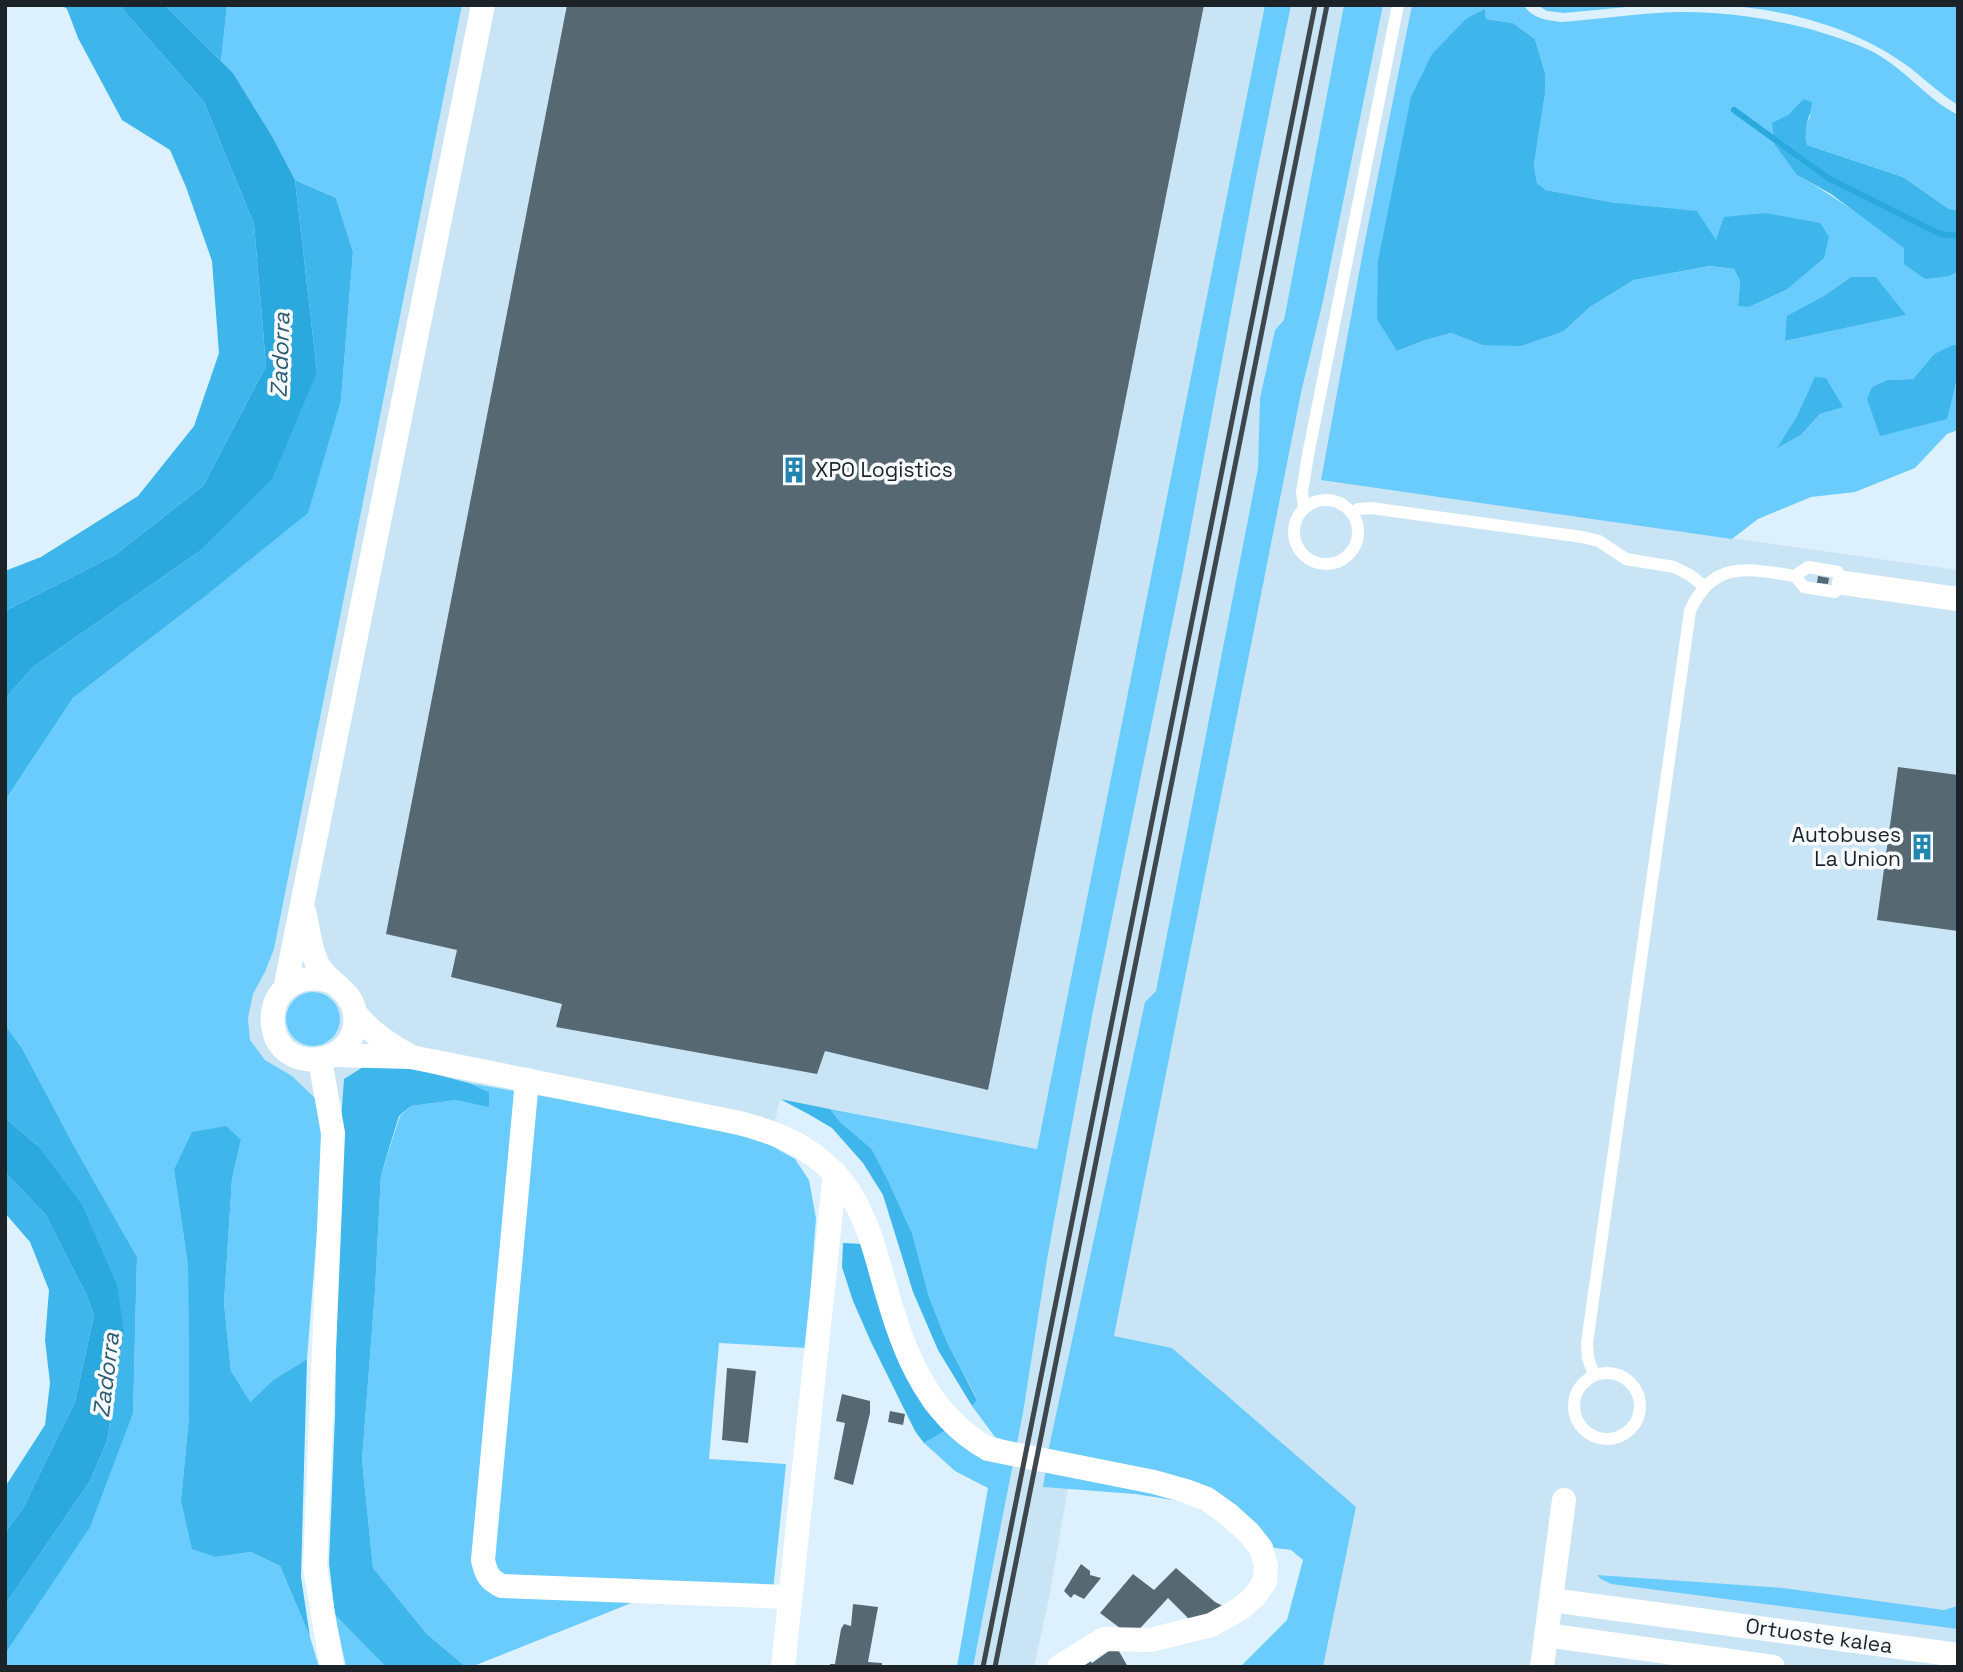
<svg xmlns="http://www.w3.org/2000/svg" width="1963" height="1672" viewBox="0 0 1963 1672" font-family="'Space Grotesk',sans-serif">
  <rect width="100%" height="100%" fill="#dcf1fd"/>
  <g fill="#c9e5f5">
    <path d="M462,5H1265L1037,1149L780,1099L770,1145L745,1137L666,1118L469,1083L376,1060L344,1079L342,1102L325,1115L292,1076L265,1060L250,1040L248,1018L253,994L265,972L274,949Z"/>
    <path d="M1291,5H1344L1284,320L1275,330L1260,398L1258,467L1156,991L1145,1002L1043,1487L1068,1488L1049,1598L1034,1667H973L1023,1413L1048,1254L1093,1011L1183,570L1256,178Z"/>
    <path d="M1383,5H1412L1391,116L1672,530L1958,570V1667H1323L1356,1507L1114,1336L1301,393L1323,301Z"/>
  </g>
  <g fill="#69ccfd" fill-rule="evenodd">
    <path d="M227,5H462L274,949L265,972L253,994L248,1018L250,1040L265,1060L292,1076L318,1101L323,1154L307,1359L273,1380L249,1403L231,1371L224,1303L232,1179L241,1140L174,1170L188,1266L189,1417L181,1500L216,1557L251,1552L280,1566L310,1637L319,1667H5V1654L42,1598L133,1413L137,1257L74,1146L22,1048L5,1025V818L8,796L73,698L199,601L341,400L353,252L336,198L295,180L272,136L233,73L221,61Z"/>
    <path d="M1265,5H1291L1256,178L1183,570L1093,1011L1048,1254L1023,1413L973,1667H957L988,1488L955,1471L924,1443L945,1431L1011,1442L995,1437L972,1406L977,1399L946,1340L871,1148L841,1123L830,1109L1037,1149Z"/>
    <path d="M1344,5H1383L1323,301L1301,393L1114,1336L1172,1348L1356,1507L1323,1667H1240L1287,1620L1303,1560L1291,1550L1268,1547L1255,1529L1048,1452L1145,1002L1156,991L1258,468L1260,398L1275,330L1284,320Z"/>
    <path d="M1412,5H1524C1532,19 1547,20 1562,22C1601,19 1640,13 1679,12C1738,11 1813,25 1867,49C1901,64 1925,98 1958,115V210L1949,209L1903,177L1807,145L1803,135L1810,116L1803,99L1788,115L1797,175C1850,205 1898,243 1949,276L1958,272V345L1934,354L1913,379L1888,380L1956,385L1958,374V430L1947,434L1915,468L1855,492L1811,497L1758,519L1732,539L1321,480L1364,246ZM1485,10L1486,19L1513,23L1535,39L1545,73V94L1534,165L1537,183L1546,190L1616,203L1716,241L1786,290L1749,307L1738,305L1740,281L1734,269L1710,266L1634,280L1590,307L1564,331L1482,345L1451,333L1425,340L1397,351ZM1851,277H1876L1905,315L1785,341L1822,297ZM1843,406L1820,414L1801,435L1778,447L1798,414Z"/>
    <path d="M1537,5H1648L1564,13L1547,11Z"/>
    <path d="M1718,5H1958V105C1938,93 1921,75 1902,62C1850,26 1781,8 1718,5Z"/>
    <circle cx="313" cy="1019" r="27"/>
    <path d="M469,1083L666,1118L745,1137L770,1145L795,1159L809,1180L816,1218L806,1348L719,1343L709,1459L786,1464L773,1591L649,1596L471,1667H466L427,1634L373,1568L362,1460L375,1291L381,1175L400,1116L411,1106L456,1100L489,1106V1092Z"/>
    <path d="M1046,1469L1092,1478L1192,1503L1135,1494L1043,1487Z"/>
    <path d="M1597,1575L1783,1588L1944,1610L1958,1606V1629L1611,1584L1601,1579Z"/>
    <path d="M335,1615L386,1667H346Z"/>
  </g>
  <g fill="#3eb6ec">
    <path d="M61,5H119L204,102L254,224L266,366L203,486L115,555L5,611V571L41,557L138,496L194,426L219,353L212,261L186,187L170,150L122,120L78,38L67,9Z"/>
    <path d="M165,5H227L221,61Z"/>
    <path d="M1485,9L1486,19L1513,23L1535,39L1545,73V94L1534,165L1537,183L1546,190L1616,203L1697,211L1716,240L1724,217L1765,213L1820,223L1829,237L1824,258L1786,290L1749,307L1738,306L1740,281L1734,269L1710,266L1634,280L1590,307L1564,331L1521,346L1482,345L1451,333L1425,340L1397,351L1377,319L1378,261L1411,97L1432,54L1466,19Z"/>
    <path d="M1803,99L1812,102C1810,119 1802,130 1807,145L1903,177L1949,209L1958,210V272L1949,276L1925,279L1904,264V248L1831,194L1797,175L1775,145L1772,123L1788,115Z"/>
    <path d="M295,180L336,198L353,252L341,400L308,513L199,601L73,698L8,796L5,818V699L33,667L197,553L317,372Z"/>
    <path d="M1851,277H1876L1906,315L1785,341L1787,316L1822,297Z"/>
    <path d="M1953,345H1958V374L1947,419L1880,436L1867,399L1872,387L1888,380L1913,379L1934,354Z"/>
    <path d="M1815,377L1826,378L1843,407L1820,414L1801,435L1777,448L1798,414Z"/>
    <path d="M5,1025L22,1048L74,1146L137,1257L133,1413L90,1527L5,1654V1605L90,1481L107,1441L124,1333L38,1146L5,1118Z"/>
    <path d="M376,1059L469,1083L489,1092V1107L456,1100L411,1106L399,1116L381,1175L375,1291L362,1460L373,1568L427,1634L466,1667H386L335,1615L329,1563L335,1416L339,1145L344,1079Z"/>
    <path d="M780,1099L830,1109L841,1123L871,1148L888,1181L912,1234L928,1294L946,1340L977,1400L972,1406L938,1350L913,1292L883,1195L863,1163L832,1128L810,1115Z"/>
    <path d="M226,1126L241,1140L232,1179L224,1303L231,1371L250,1402L273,1380L307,1359L301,1577L310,1637L280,1566L251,1552L216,1557L192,1549L181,1500L189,1417L188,1266L174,1170L192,1132Z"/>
    <path d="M5,1172L45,1214L86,1294L94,1315L75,1402L22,1510L5,1533V1487L45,1425L50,1383L45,1340L49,1290L30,1242L5,1213Z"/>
    <path d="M843,1243L862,1244L900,1365L925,1409L945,1431L924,1443L915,1431L871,1342L853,1301L842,1267Z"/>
  </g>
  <g fill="#2ba8dd">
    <path d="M119,5H165L233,73L272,136L295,180L317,372L272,479L197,553L33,667L5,699V611L115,555L203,486L266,366L254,224L204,102Z"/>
    <path d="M5,1118L38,1146L82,1205L117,1285L124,1333L107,1441L90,1481L5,1605V1533L22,1510L75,1402L94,1315L86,1294L45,1214L5,1172Z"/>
  </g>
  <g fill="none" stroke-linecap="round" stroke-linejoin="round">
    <path stroke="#2ba8dd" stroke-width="6" d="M1734,110L1828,178L1940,234L1958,236"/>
  </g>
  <g fill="#566872">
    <path d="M567,5H1204L988,1090L825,1051L817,1074L556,1027L562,1004L451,977L457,950L386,934Z"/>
    <path d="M1818,576L1829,578L1828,584L1817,583Z"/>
    <path d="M1898,767L1958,775V931L1877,920Z"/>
    <path d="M727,1368L756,1371L748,1443L722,1440Z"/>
    <path d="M842,1394L870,1401V1413L853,1485L834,1479L845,1423L836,1421Z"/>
    <path d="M890,1411L905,1414L903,1425L888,1422Z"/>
    <path d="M1081,1564L1090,1571V1575L1101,1578L1084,1599L1074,1594L1071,1598L1064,1591Z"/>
    <path d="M1176,1568L1215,1602L1225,1607L1190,1622L1187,1617L1168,1598L1132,1637L1100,1613L1133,1574L1154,1590Z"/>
    <path d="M853,1604L878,1607L868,1662L882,1663V1667H830V1664H835L841,1629L844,1624L851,1626Z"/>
    <path d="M1116,1646L1128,1667H1080L1089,1659L1092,1663Z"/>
  </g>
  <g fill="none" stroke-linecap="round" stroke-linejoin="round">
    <g stroke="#fff" stroke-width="12">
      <circle cx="1326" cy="532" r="32"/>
      <path d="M1304,508L1302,492L1308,455L1398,5"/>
      <path d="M1352,512L1358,509L1371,508L1582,537L1599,541L1626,559L1674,567L1690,575L1705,587"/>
      <circle cx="1607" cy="1406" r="33"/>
      <path d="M1594,1375L1588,1358L1587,1343L1690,611C1713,559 1749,569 1795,576L1804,587L1835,592L1844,583L1838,572L1808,567L1795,576"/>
    </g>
    <g stroke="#fff" stroke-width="24">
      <path d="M1844,583L1958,599"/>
      <path d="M304,911C308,928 310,948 317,963C326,983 351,988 355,1013C362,1067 279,1078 273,1025C269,988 301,971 333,982"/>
      <path d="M285,989L483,5"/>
      <path d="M355,1013C370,1032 387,1043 408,1055"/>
      <path d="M334,1055L411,1057L740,1123C777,1133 806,1144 833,1172C860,1199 871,1236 881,1272C900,1341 922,1412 988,1449L1154,1482L1186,1491L1207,1499L1228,1514L1249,1533L1261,1548L1266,1566L1265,1581L1255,1596L1240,1609L1211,1625L1150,1640L1104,1639L1059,1667"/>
      <path d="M320,1060L333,1133L315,1567L332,1667"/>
      <path d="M527,1080L483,1560C486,1574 489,1580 502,1586L790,1597"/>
      <path d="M1551,1600L1958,1655"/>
      <path d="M1546,1635L1773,1667"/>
      <path d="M783,1667L835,1173"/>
      <path d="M1542,1667L1564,1500"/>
    </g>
    <g stroke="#3e474d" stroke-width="5">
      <path d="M983,1667L1315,5"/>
      <path d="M995,1667L1327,5"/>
    </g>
  </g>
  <defs>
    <g id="building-bare" transform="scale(2.1)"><path d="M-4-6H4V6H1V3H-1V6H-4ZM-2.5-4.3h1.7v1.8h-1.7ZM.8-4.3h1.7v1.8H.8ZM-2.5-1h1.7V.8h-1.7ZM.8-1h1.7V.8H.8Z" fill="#2185af" stroke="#f7fbfe" stroke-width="2.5" paint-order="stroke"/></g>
  </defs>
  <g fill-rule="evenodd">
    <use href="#building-bare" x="794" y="470"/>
    <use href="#building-bare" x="1922" y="847"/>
  </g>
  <g text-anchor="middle" stroke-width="7" stroke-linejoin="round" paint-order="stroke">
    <g font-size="21" fill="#1c2328" stroke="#f7fbfe" text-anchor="start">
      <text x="815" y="477">XPO Logistics</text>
      <text x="1901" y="842" text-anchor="end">Autobuses<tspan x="1901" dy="24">La Union</tspan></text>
    </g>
    <g font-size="21" fill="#1c2328" stroke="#f7fbfe">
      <text transform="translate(1819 1636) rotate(8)" y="7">Ortuoste kalea</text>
    </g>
    <g font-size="23" font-style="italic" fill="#2c5b72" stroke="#f7fbfe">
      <text transform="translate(280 355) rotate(-88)" y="8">Zadorra</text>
      <text transform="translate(106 1375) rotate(-83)" y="8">Zadorra</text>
    </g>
  </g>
  <rect width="1963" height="1672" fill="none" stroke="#1c2328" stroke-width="14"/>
</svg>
